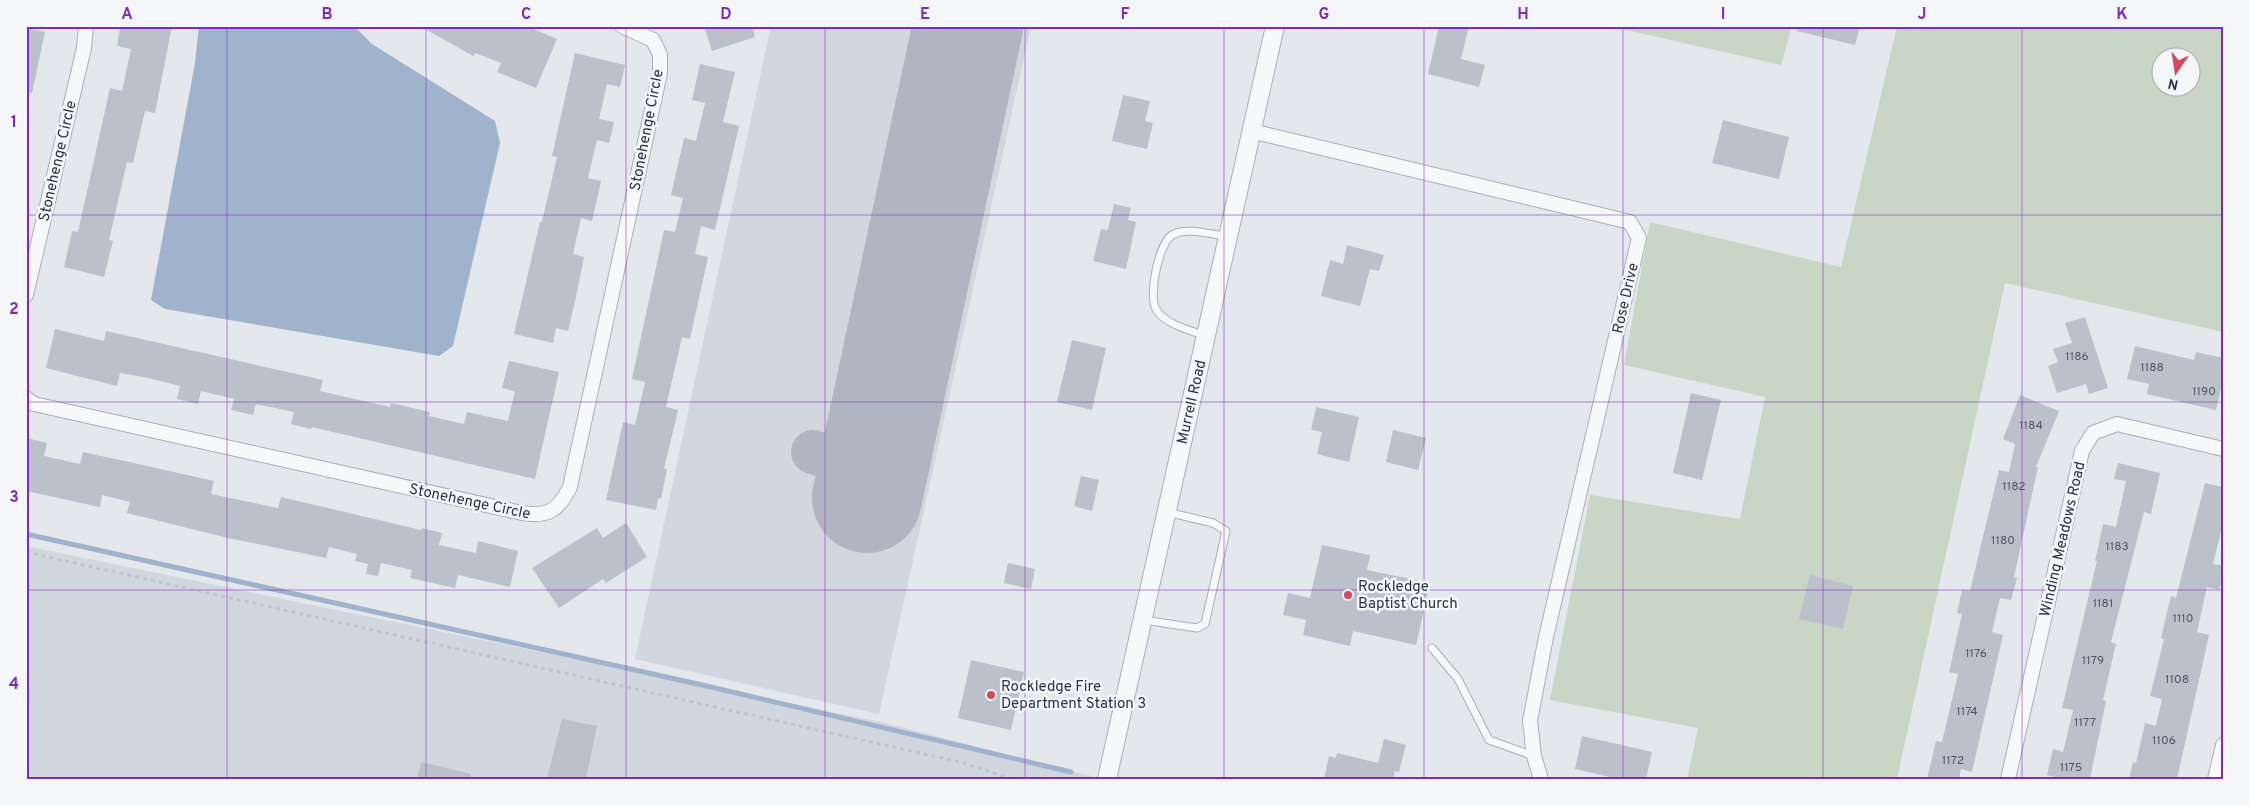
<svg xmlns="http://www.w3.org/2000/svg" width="2249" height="805" viewBox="0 0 2249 805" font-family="Overpass,sans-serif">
  <rect width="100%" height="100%" fill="#e4e7ec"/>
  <g fill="#d2d6de">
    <path d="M771,26H1031L879,714L635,659Z"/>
    <path d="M26,546L881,722L1099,778L26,779Z"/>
  </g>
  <g fill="#c9d6c5" fill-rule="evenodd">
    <path d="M1609,26H1792L1781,65Z"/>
    <path d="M1897,26H2223V332L2005,283L1897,779H1687L1698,728L1550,700L1590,495L1740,519L1765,397L1624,365L1650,222L1841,267ZM2162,58H2192V88H2162Z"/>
  </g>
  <path fill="#9fb4cc" d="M199,26H354L372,44L495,121L500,143L453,346L439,356L165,309L151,300L195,63Z"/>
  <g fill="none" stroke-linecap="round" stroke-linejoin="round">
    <path stroke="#9fb4cc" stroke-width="5" d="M26,534L711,687L1071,772"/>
    <path stroke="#b0b6c1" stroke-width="44" d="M813,452L872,471"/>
    <path stroke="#b0b6c1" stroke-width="110" d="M867,498L968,26"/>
  </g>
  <g fill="#bbc0ca">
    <path d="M132,26H172L155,113L145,111L133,163L127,162L109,240L113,241L104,277L64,267L72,231L78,232L110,88L122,91L131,49L117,46L120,27L132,29Z"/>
    <path d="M420,26H526L557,39L536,88L497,72L501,63L475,53L473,56Z"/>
    <path d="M704,26H752L755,37L712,51Z"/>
    <path d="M1439,26H1469L1461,59L1485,65L1479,87L1428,74Z"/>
    <path d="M1798,26H1860L1855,45L1797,31Z"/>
    <path d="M26,28L45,32L32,93L26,92Z"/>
    <path d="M575,53L625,65L620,87L607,84L599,119L614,122L609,143L597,140L588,178L601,181L592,221L581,218L573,254L584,257L576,297L568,331L556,328L553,343L514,334L540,222H542L557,157L552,156Z"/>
    <path d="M700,64L735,72L723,122L739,126L715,230L701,226L695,254L708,257L690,339L682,337L666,407L678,410L664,469H667L661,499L658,498L656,510L606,500L623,422L635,425L645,382L632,379L664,230L675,232L683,198L671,195L684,138L696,141L705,103L692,100Z"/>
    <path d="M1123,95L1150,101L1145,121L1153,123L1147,149L1112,141Z"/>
    <path d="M1723,120L1789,137L1779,179L1712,163Z"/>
    <path d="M1114,204L1131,208L1128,220L1136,222L1126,269L1093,261L1101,229L1108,230Z"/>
    <path d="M1347,245L1384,255L1379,271L1370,269L1360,306L1321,296L1330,260L1343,264Z"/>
    <path d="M2085,317L2108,388L2089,394L2086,384L2057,393L2048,366L2058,362L2053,349L2072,343L2065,323Z"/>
    <path d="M55,329L104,341L106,331L323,380L320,391L390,407L391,403L430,412L429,416L464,424L467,412L508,421L515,391L502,388L509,361L559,372L535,479L312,427L311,429L291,424L294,412L256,404L253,415L231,410L234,399L201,391L198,404L177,399L180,386L144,377L120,373L117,386L46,368Z"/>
    <path d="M1072,340L1106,348L1092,410L1057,402Z"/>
    <path d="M2135,346L2194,360L2196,352L2223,358V380L2216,410L2147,394L2149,384L2127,379Z"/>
    <path d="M1691,393L1721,400L1702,480L1673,473Z"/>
    <path d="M2020,395L2059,411L2036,467H2038L2014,577L2017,578L2011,600L2000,598L1992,632L2003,635L1972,772L1961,769L1959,779H1927L1936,741L1942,742L1958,674L1949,672L1962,614L1957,613L1962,590L1970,591L1999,470L2009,472L2015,444L2003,439Z"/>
    <path d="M1316,407L1359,417L1349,462L1317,454L1322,432L1311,430Z"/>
    <path d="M1393,430L1426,438L1418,470L1386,462Z"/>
    <path d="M26,438L47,443L44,456L80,464L83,452L138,464L214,481L211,494L249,502L278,508L281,497L421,530L422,528L442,533L439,545L476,553L478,541L518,551L510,587L458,575L455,588L410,578L412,570L381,563L378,576L366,574L368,564L355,561L357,554L329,547L326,558L228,538L127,513L130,502L102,495L100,507L26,491Z"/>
    <path d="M2118,463L2160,473L2151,514L2144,512L2111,642L2116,644L2103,700L2106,701L2090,779H2064L2047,775L2053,749L2063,752L2073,710L2062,708L2097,561H2095L2103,524L2116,527L2126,481L2114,479Z"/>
    <path d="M1081,476L1099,480L1092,511L1074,506Z"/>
    <path d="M2205,483L2223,487V531H2221L2213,564L2223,566V574L2219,590L2207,587L2197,632L2209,635L2177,779H2129L2133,762L2136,763L2145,723L2156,726L2162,699L2150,696L2164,639L2161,638L2171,596L2176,598Z"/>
    <path d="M626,523L647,557L606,583L603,579L559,608L532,568L597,528L603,538Z"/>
    <path d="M1322,545L1370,555L1367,570L1430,583L1416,645L1353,631L1350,646L1303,635L1306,620L1283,615L1288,593L1310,598Z"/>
    <path d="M1008,563L1035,569L1031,589L1004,583Z"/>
    <path d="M1810,575L1853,586L1843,629L1799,619Z"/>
    <path d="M971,660L1024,672L1011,730L958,718Z"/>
    <path d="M562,719L597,726L586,779H547Z"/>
    <path d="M1582,736L1652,752L1646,779H1619L1575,769Z"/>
    <path d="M1384,739L1406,745L1399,772L1395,771L1393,779H1324L1329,756L1336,758L1337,753L1378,763Z"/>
    <path d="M421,762L471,774V779H417Z"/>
  </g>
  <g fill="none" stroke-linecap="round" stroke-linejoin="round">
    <g stroke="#a9aeb7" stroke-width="9">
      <g id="service">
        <path d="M1205,336C1190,330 1164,324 1156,309C1148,295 1159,240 1174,234C1188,227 1212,235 1227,236"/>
        <path d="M1143,620L1197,628L1205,624L1226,531L1213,523L1167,512"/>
        <path d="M1432,648L1458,679L1489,740L1534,756"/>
      </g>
    </g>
    <g stroke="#a9aeb7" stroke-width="16">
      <g id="minor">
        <path d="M1251,131L1630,222L1639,238L1546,637L1530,721L1534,756L1541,779"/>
        <path d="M26,295L84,48L86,26"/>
        <path d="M26,398L34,404L522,513C548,517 558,511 570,487L660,73V55L653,40L622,26"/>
        <path d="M2008,779L2082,451L2093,433L2117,424L2223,449"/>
        <path d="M2215,779L2223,745"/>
      </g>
    </g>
    <g stroke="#a9aeb7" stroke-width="20">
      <path id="tertiary" d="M1107,779L1275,26"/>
    </g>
    <path stroke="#c2c5cb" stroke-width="3" stroke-dasharray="4 4" stroke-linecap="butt" d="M26,552L960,762L1012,779"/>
    <use href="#service" stroke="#f7f8fa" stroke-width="7"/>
    <use href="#minor" stroke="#f7f8fa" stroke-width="14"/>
    <use href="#tertiary" stroke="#f7f8fa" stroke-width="18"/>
  </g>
  <path fill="none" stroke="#7b2cbf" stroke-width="1" stroke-opacity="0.55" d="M227,26V779M426,26V779M626,26V779M825,26V779M1025,26V779M1224,26V779M1424,26V779M1623,26V779M1823,26V779M2022,26V779M26,215H2223M26,402H2223M26,590H2223"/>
  <g fill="#d1495b" stroke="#f4f6f9" stroke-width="2">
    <circle cx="1348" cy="595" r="5"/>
    <circle cx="991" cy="695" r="5"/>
  </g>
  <g text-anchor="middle" stroke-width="5" stroke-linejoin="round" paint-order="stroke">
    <g font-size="12" fill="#4f5766">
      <text x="2077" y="360">1186</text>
      <text x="2152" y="371">1188</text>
      <text x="2204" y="395">1190</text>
      <text x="2031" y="429">1184</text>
      <text x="2014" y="490">1182</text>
      <text x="2003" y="544">1180</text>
      <text x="2117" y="550">1183</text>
      <text x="2103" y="607">1181</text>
      <text x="2183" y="622">1110</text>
      <text x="1976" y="657">1176</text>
      <text x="2093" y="664">1179</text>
      <text x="2177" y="683">1108</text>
      <text x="1967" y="715">1174</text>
      <text x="2085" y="726">1177</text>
      <text x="2164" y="744">1106</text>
      <text x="1953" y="764">1172</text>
      <text x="2071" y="771">1175</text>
    </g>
    <g font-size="15" fill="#2b3445" stroke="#f4f6f9">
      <text transform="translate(646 130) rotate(-79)" y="5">Stonehenge Circle</text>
      <text transform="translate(57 161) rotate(-77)" y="5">Stonehenge Circle</text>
      <text transform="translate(1625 298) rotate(-77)" y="5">Rose Drive</text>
      <text transform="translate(1191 402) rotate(-77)" y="5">Murrell Road</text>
      <text transform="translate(470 501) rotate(12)" y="5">Stonehenge Circle</text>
      <text transform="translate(2062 539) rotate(-77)" y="5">Winding Meadows Road</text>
    </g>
    <g font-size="15" fill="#2b3445" stroke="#f4f6f9" text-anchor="start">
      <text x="1358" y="591">Rockledge<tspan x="1358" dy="17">Baptist Church</tspan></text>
      <text x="1001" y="691">Rockledge Fire<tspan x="1001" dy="17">Department Station 3</tspan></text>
    </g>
  </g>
  <rect width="2249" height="805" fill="none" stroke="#f4f6f9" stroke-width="55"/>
  <g transform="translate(2176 72) rotate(193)"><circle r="24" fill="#f4f6f9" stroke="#a4a8b1"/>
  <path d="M0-4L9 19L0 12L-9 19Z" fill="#d1495b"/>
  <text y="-8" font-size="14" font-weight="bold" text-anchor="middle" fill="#2b3445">N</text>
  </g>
  <rect x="28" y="28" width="2194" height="750" fill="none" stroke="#7b2cbf" stroke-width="2"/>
  <g font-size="16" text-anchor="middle" font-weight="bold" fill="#7b2cbf">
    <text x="127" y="19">A</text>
    <text x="327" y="19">B</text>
    <text x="526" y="19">C</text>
    <text x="726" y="19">D</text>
    <text x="925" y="19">E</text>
    <text x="1125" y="19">F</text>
    <text x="1324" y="19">G</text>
    <text x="1523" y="19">H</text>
    <text x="1723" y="19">I</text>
    <text x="1922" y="19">J</text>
    <text x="2122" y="19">K</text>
    <text x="14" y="127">1</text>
    <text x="14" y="314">2</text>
    <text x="14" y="502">3</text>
    <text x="14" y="689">4</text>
  </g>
</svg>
